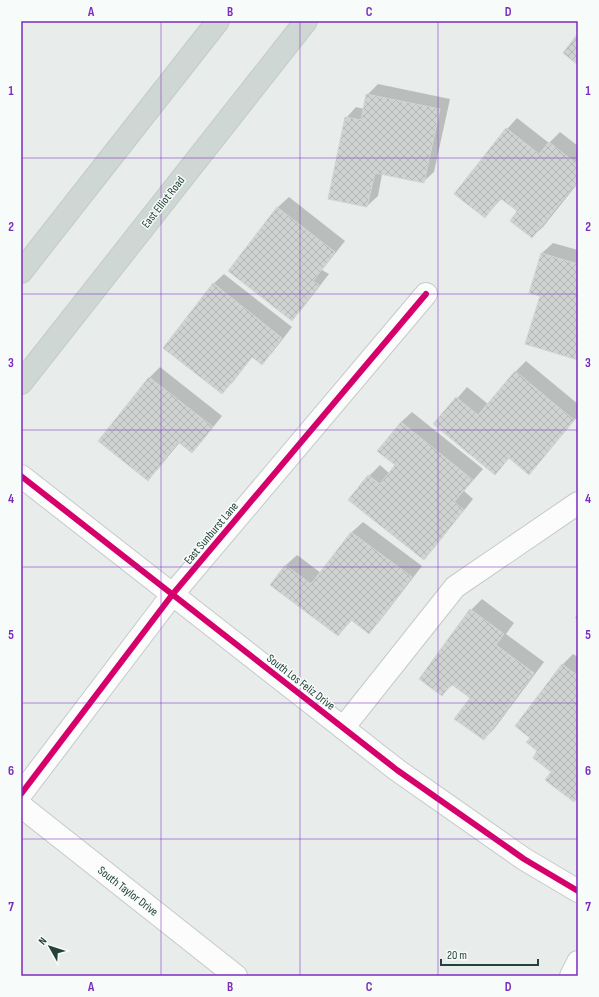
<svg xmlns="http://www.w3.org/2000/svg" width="599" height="997" viewBox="0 0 599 997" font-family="'Sofia Sans Condensed',sans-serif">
  <defs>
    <pattern id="building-cross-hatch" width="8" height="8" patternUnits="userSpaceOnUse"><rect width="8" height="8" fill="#cfd4d2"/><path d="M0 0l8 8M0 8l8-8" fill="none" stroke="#b2b7b5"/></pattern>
  </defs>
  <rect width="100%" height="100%" fill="#e8edeb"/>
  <g fill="#0003">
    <path d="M378,84L450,99L434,172L423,182L382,174L378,196L367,206L346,118L356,107L364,109L367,95Z"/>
    <path d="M517,118L549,143L560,132L578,146V183L543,227L532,237L519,211L502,198L485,217L507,129Z"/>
    <path d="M289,197L345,241L322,270L329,274L302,309L292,320L229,271L278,207Z"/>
    <path d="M553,243L578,250V359L541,295L530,292L542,253Z"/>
    <path d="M224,274L292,327L272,353L262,363L253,356L233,382L222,392L213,284Z"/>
    <path d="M526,361L578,404V416L539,463L529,473L510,457L495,473L435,424L467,387L488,404L516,371Z"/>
    <path d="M160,367L222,416L202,441L192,452L180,442L158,469L148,479L100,441L150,377Z"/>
    <path d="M412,412L483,469L464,491L473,499L434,548L424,558L350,500L369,476L380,465L389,473L396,465L401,422Z"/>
    <path d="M363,522L422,566L379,622L369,632L352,620L338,635L272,585L286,565L297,555L321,573L352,532Z"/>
    <path d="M482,599L514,623L506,634L544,662L494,729L484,739L471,697L453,684L442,695L420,679L471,610Z"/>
    <path d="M578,613V619L575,618Z"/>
    <path d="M573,654L578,657V797L553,772L531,737L517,726L563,664Z"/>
  </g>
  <g fill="url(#building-cross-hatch)" stroke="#d1d6d4">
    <path d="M578,33V65L563,53Z"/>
    <path d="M366,94L440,109L424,183L375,173L367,207L328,199L345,117L361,120Z"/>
    <path d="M506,128L539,154L549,142L578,165V181L532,238L510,221L517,211L500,198L485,218L454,194Z"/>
    <path d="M277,207L335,252L313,281L319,285L292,321L228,271Z"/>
    <path d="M541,253L578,264V360L525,344L540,296L529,293Z"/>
    <path d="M213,283L282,338L262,365L252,357L222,394L163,348Z"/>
    <path d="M515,371L574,420L529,475L509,458L495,475L433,424L456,397L478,415Z"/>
    <path d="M149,377L213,427L192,453L178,442L148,481L98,441Z"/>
    <path d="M401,422L473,480L454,502L464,510L424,560L348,500L368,475L380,484L395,465L377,451Z"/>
    <path d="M351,532L412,577L369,634L351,620L338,636L270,585L285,565L311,584Z"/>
    <path d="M470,609L504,634L496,645L534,673L484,740L454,719L470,698L451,684L442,696L419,679Z"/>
    <path d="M562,664L578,676V797L574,802L545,780L551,772L533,758L537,751L526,742L530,738L515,726Z"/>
  </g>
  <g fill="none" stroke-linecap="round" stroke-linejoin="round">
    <g stroke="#c5cac8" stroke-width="24">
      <g id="minor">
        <path d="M21,476L397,770L524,859L578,891"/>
        <path d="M343,728L455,587L578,503"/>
        <path d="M21,794L172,595L426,294"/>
        <path d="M21,806L236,976"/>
        <path d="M571,976L578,962"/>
      </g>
    </g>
    <g stroke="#c3ccc9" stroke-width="24">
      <g id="major">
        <path d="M21,272L218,21"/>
        <path d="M21,383L306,21"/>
      </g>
    </g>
    <use href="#minor" stroke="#fcfcfc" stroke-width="22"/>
    <use href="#major" stroke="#cfd7d5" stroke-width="22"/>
    <g stroke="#f7fbf9" stroke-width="8">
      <g id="cycleway">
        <path d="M21,476L397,770L524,859L578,891"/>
        <path d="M21,794L172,595L426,294"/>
      </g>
    </g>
    <use href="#cycleway" stroke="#d6006c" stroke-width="6"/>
  </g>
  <path fill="none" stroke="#7b2cbf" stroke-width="1" stroke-opacity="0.55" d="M161,21V976M300,21V976M438,21V976M21,158H578M21,294H578M21,430H578M21,567H578M21,703H578M21,839H578"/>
  <g text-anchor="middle" stroke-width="3" stroke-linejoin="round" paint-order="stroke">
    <g font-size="12" fill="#24423a" stroke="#f7fbf9">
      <text transform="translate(163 202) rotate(-52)" y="4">East Elliot Road</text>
      <text transform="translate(211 533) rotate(-50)" y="4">East Sunburst Lane</text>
      <text transform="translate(301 682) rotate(38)" y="4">South Los Feliz Drive</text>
      <text transform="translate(128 891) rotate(38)" y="4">South Taylor Drive</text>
    </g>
  </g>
  <rect width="599" height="997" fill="none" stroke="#f7fbf9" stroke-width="44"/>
  <g transform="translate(50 947) rotate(309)" stroke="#f7fbf9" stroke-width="3" paint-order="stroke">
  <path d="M0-3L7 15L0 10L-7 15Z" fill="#24423a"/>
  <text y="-6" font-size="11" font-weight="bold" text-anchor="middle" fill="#24423a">N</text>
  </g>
  <path d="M441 959v6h97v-6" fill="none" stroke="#24423a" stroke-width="2"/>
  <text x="447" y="959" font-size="12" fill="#24423a" stroke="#f7fbf9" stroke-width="3" paint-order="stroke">20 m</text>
  <rect x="22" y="22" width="555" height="953" fill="none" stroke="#7b2cbf" stroke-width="1.5"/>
  <g font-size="13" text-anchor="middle" font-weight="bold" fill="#7b2cbf">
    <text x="91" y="16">A</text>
    <text x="230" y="16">B</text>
    <text x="369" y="16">C</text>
    <text x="508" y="16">D</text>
    <text x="11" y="95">1</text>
    <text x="588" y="95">1</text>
    <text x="11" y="231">2</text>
    <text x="588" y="231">2</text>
    <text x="11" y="367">3</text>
    <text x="588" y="367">3</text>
    <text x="11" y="503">4</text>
    <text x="588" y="503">4</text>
    <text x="11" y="639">5</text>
    <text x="588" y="639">5</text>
    <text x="11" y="775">6</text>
    <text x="588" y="775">6</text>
    <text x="11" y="911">7</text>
    <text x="588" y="911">7</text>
    <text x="91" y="991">A</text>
    <text x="230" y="991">B</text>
    <text x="369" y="991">C</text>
    <text x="508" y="991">D</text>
  </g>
</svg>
